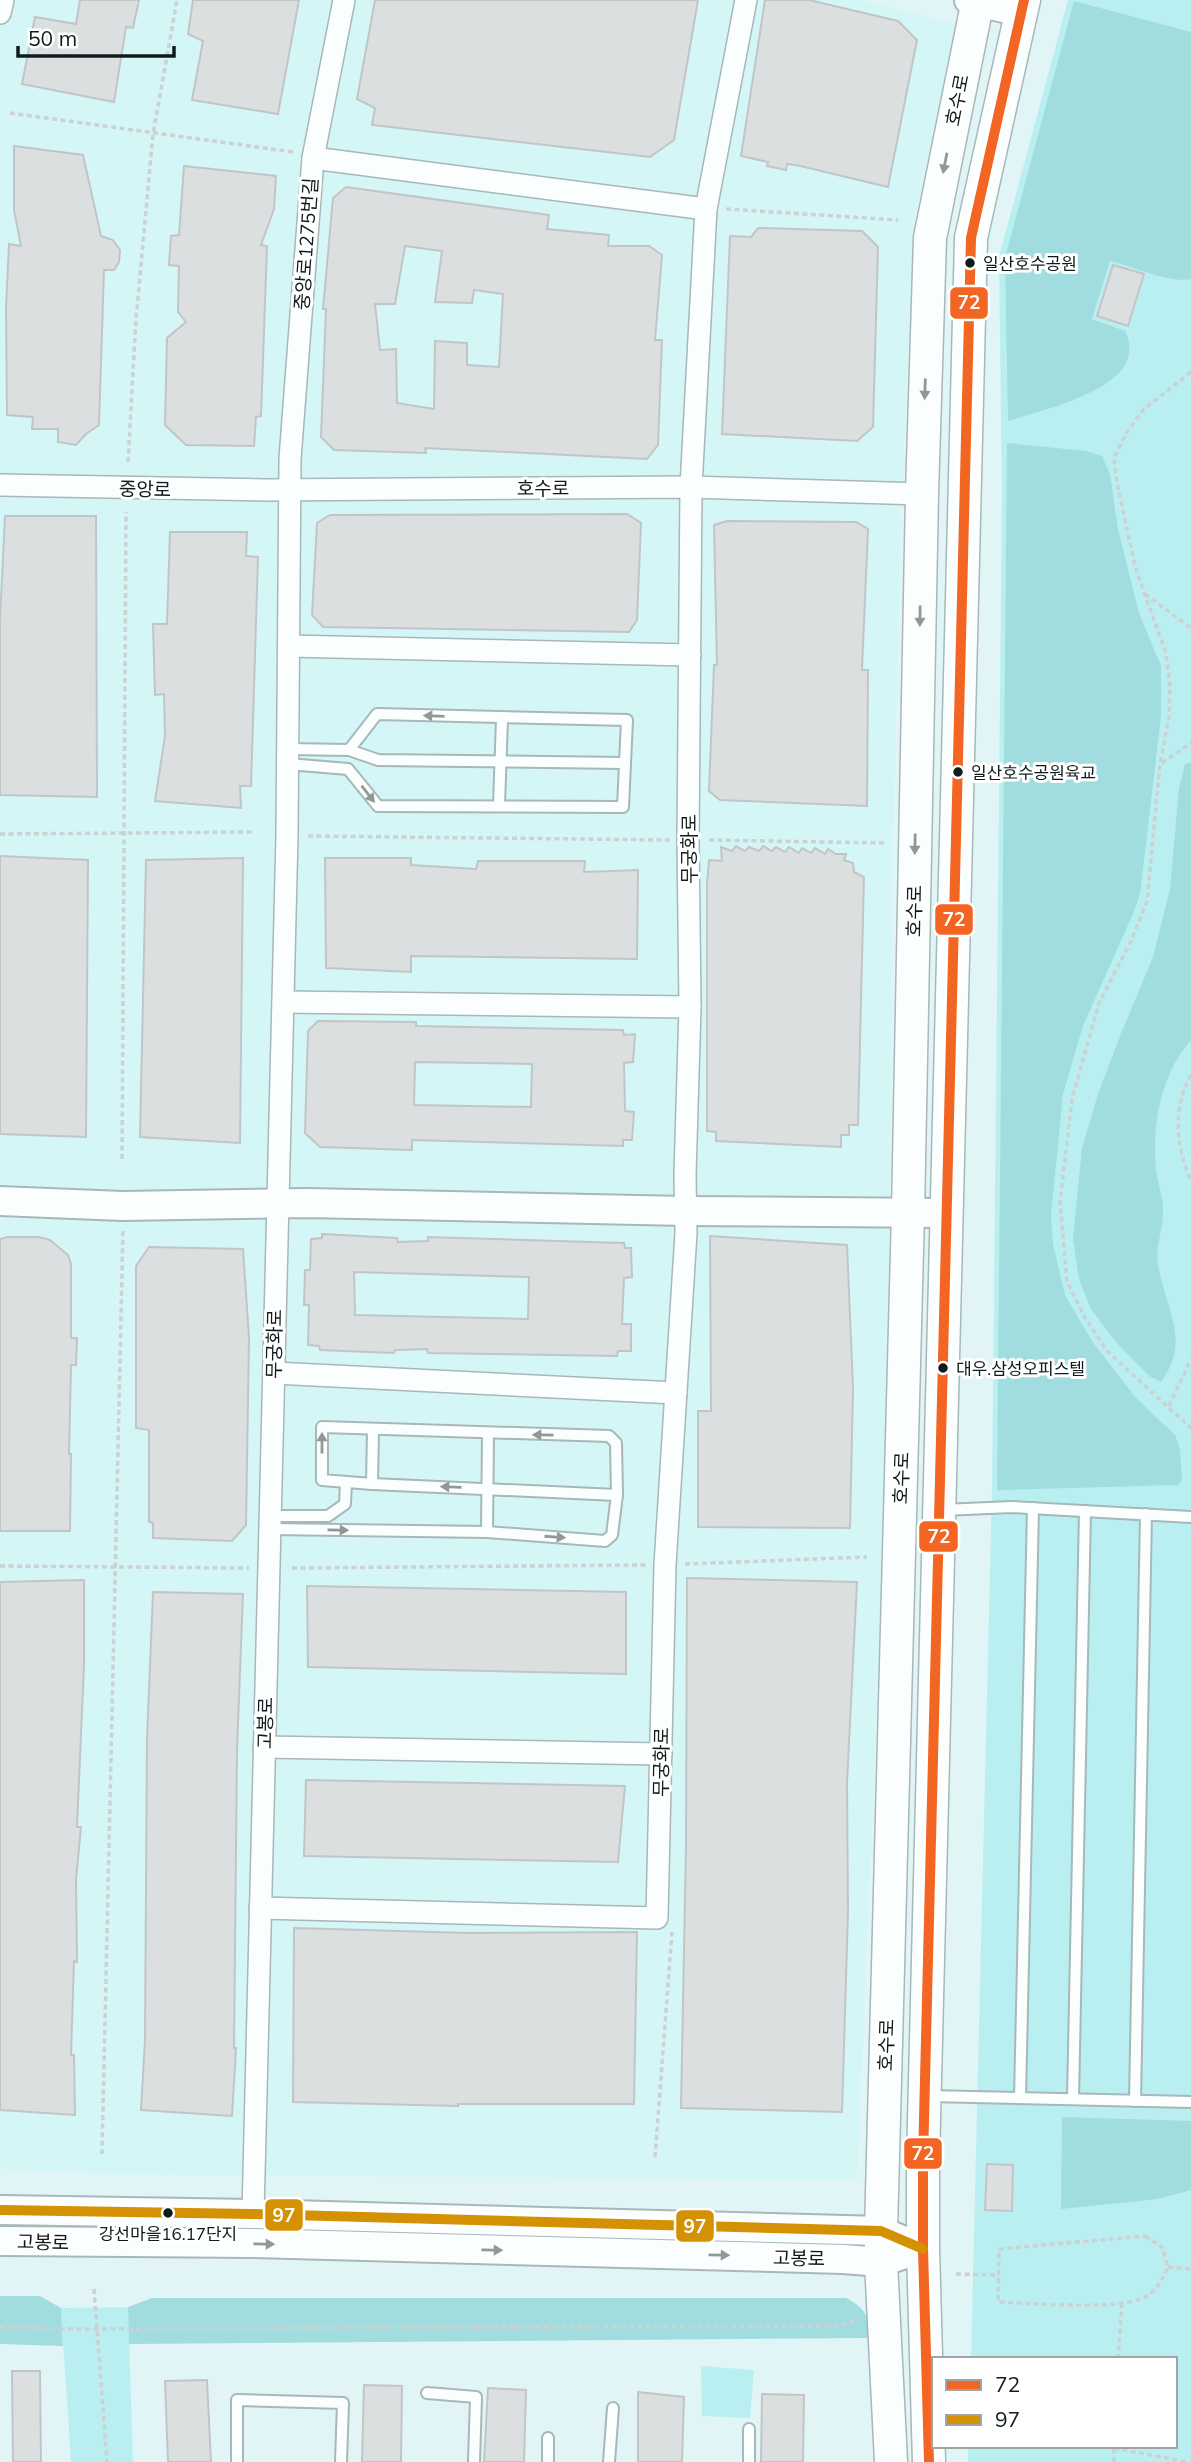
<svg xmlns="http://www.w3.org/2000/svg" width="1191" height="2462" viewBox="0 0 1191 2462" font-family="Mulish,'Noto Sans KR',sans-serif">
  <rect width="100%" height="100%" fill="#e2f5f6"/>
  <path fill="#d4f6f7" d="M0,0H861L956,24L914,221L902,493L893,843L890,1211L883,1556L857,2180L98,2174L0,2169Z"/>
  <g fill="#baeff2">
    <path d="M1068,0H1191V2462H968V2446H1175V2359H971L992,1487L1002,498L999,257Z"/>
    <path d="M128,2307L133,2462H71L61,2308Z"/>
    <path d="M701,2366L754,2370L750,2418L702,2416Z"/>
  </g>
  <g fill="#a1dddf">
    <path d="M1074,1L1191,32V279C1170,284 1132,266 1110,261L1092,319L1125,331C1153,387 1044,409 1008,421L1005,258Z"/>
    <path d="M1007,443L1086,451L1102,456L1110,474L1118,529L1139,613L1161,666V717L1140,894L1133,914L1083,1026L1063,1094L1051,1215L1053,1244L1065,1295L1092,1341L1136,1398L1175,1435L1180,1449L1182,1480L1178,1485L997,1490Z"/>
    <path d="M1191,763V1040C1160,1075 1152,1126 1156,1171C1158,1184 1164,1199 1163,1213C1163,1230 1155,1249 1158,1265C1167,1313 1191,1340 1161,1382L1149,1376L1115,1341L1091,1309L1079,1279L1073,1239L1082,1148L1098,1094L1120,1036L1153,957L1170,889L1179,788L1185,764Z"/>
    <path d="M1062,2117L1191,2121V2190L1158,2199L1061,2209Z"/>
    <path d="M0,2296H40L61,2308L63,2346L0,2344Z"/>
    <path d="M152,2298H846C864,2307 871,2318 870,2338L129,2344L128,2307Z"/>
  </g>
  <g fill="#dcdfe0" stroke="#c2c5c6" stroke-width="2" fill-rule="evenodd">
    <path d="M80,0H139L133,28L126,27L114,102L22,84L35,17L76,24Z"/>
    <path d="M193,0H299L278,114L192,100L203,41L188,34Z"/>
    <path d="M375,0H698L674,140L650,157L372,125L375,108L357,99Z"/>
    <path d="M765,0H809L898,21L917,40L888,187L796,165L787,164L786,170L767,166L768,162L741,156Z"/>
    <path d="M14,146L83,155L101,236L113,240L120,250L119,262L114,270H104L99,425L86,434L76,445L58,442V429H32L33,417L7,415L6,307L9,244L21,246L14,210Z"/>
    <path d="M184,166L276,176L274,209L261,245L267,246L261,416L256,417L254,446L186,445L165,425L167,338L186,322L178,312L179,266L169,265L171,236L179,235Z"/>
    <path d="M346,187L549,215L547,229L609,235L608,246H649L662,255L655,340H662L658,445L647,459L425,448L426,453L334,450L321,437L326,309H323L333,198ZM405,246L442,251L435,302L472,303L474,290L503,294L499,367L467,365V343L435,341L434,409L397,403L396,349L380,350L375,304H395Z"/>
    <path d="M758,228L862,231L878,247L873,427L857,441L722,434L730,236L751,237Z"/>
    <path d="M1113,265L1144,274L1128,326L1097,316Z"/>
    <path d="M627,514L641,523L637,620L629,632L323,627L312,615L317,523L330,515Z"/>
    <path d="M5,516H96L97,797L0,795V620Z"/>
    <path d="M727,521L856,522L868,529L862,670H868L867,806L720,800L709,791L714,665H717L714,525Z"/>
    <path d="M170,532H247L246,556L258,557L251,786H240L241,808L155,801L165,736L164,694L155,695L153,624H167Z"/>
    <path d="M736,846L745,851L749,847L759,851L763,846L772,851L776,847L785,852L789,847L799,853L802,848L811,853L815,848L825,854L828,849L836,854H846L844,860L853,863L854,872L864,877L858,1125H849V1135H841V1147L716,1141V1132L707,1131V884L709,860L722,861L721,847L732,851Z"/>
    <path d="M0,856L88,860L86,1137L0,1134Z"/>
    <path d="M243,858L240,1143L140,1137L146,860Z"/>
    <path d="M325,858H411V865L476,869L478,861H585L584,872L638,870L637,959L411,956V972L326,968Z"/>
    <path d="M318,1021L416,1022V1026L623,1030L624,1035L635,1034L633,1062L624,1063L625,1111L634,1112L632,1140H623V1146L412,1140V1150L320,1147L305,1133L308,1031ZM415,1062L532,1064L531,1107L414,1105Z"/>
    <path d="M322,1234L397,1238L398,1242L428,1241V1237L624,1243L625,1248H631L632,1277L624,1278L622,1324H631V1351H618L617,1356L428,1353L427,1349L395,1350L394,1353L320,1350L319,1346L308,1345L309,1305H304L305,1270H310L311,1239L322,1238ZM354,1272L529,1277L528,1319L355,1315Z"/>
    <path d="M710,1236L847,1245L853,1388L850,1528L698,1527V1411H711Z"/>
    <path d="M8,1237H39L50,1240L68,1255L71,1264V1338H77L76,1365H71L69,1454H71L70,1531H0V1239Z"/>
    <path d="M149,1247L243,1249L249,1338L246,1525L232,1541L153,1538V1523L149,1522V1430L136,1428V1266Z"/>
    <path d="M687,1578L857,1582L847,1783L848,1912L842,2112L681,2108L686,1846Z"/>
    <path d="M84,1580V1665L77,1827H81L76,1880L77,1962L74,1961L71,2055H74L75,2115L0,2110V1582Z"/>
    <path d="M307,1586L626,1592V1674L308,1667Z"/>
    <path d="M153,1592L243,1594L237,1750L234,2048H236L232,2116L141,2110L145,2040L147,1738Z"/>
    <path d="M306,1780L625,1786L618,1862L304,1856Z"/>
    <path d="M294,1928L468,1933L637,1932L634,2104H458V2106L293,2102Z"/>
    <path d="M987,2164L1013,2165L1012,2211L985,2210Z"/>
    <path d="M12,2371H40L41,2462H13Z"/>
    <path d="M207,2380L211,2462H168L165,2381Z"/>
    <path d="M364,2385L402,2386L401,2462H362Z"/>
    <path d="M488,2388L526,2390L524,2462H484Z"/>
    <path d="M638,2392L684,2397L682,2462H638Z"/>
    <path d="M762,2394L804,2395L803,2462H761Z"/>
  </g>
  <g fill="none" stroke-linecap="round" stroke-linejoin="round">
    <g stroke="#a8b7b7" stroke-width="14">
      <g id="lane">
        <path d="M349,750L378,760L625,763"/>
        <path d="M288,764L348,769L378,806L623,807L627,720L377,714L349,750L288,749"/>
        <path d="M499,805L502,719"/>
        <path d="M372,1484L617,1495"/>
        <path d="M942,1510L1012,1507L1191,1517"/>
        <path d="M270,1516H328L345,1504L346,1482"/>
        <path d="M270,1529L487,1532L605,1541L612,1535L617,1495L616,1443L609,1436L322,1427V1480L372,1484L373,1429"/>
        <path d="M487,1532L488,1434"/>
        <path d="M929,2096L1191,2102"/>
        <path d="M1020,2098L1033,1508"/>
        <path d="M1073,2099L1085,1511"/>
        <path d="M1135,2101L1146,1514"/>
        <path d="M427,2393L476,2397L474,2462"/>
        <path d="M237,2462V2400L343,2403L341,2462"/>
        <path d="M548,2462V2438"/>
        <path d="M609,2462L613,2408"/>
        <path d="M749,2462V2429"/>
      </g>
    </g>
    <g stroke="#a8b7b7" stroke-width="24">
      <g id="street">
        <path d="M0,13L3,0"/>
        <path d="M313,158L706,209"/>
        <path d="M0,485L264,490L691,487L922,494"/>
        <path d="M289,646L690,655"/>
        <path d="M283,1002L690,1007"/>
        <path d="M274,1373L676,1393"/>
        <path d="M264,1747L661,1754"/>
        <path d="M260,1908L657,1918L665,1565L686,1233L685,1175L690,1007L688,840L691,487L706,209L746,0"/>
        <path d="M253,2214L287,835L290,459L313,158L344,0"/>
      </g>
    </g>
    <g stroke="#a8b7b7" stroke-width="32">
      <g id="secondary">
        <path d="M969,0L1021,12"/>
        <path d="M0,1201L122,1206L307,1203L686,1211L947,1213"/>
        <path d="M0,2210L253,2214L845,2230L881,2231L923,2249"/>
        <path d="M0,2241L252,2243L843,2259L881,2262L902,2255"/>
      </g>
    </g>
    <g stroke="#a8b7b7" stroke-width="35">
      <g id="primary">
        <path d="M891,2462L881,2262V2231L908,1213L922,494L930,238L978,0"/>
        <path d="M929,2462L923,2249V2160L971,238L1024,0"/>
      </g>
    </g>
    <g stroke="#ccd1d1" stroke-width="3.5" stroke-dasharray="5 3.5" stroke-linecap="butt">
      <path d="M10,113L293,152"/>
      <path d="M726,209L898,220"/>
      <path d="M1191,372L1144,409L1127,432L1114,458L1117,483L1136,570L1166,653L1170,686L1169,717L1160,764L1147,901L1131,941L1099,1003L1072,1099L1060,1202L1067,1281L1085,1318L1108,1352L1191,1428"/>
      <path d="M128,462L136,319L153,134L177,0"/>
      <path d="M1145,594L1191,628"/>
      <path d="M1162,763L1191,743"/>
      <path d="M0,834L255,832"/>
      <path d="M308,836L670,840"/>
      <path d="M709,840L885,843"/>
      <path d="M1191,1075C1172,1109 1176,1147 1191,1181"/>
      <path d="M122,1159L126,512"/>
      <path d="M1169,1406L1191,1359"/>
      <path d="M685,1564L867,1557"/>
      <path d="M0,1566L249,1568"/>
      <path d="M292,1568L646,1565"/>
      <path d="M102,2154L123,1229"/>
      <path d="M655,2157L672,1932"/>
      <path d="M1145,2236L1162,2247L1168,2267C1162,2279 1158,2290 1145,2297C1120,2311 1030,2303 998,2302L999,2249Z"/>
      <path d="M1168,2267L1191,2269"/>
      <path d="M956,2274L998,2275"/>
      <path d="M94,2289L107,2462"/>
      <path d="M0,2327L62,2329L838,2326L859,2319"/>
      <path d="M1118,2359L1122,2302"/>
      <path d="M1114,2448L1187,2462"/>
      <path d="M1114,2462V2448"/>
    </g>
    <use href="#lane" stroke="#fbfefe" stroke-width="10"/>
    <use href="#street" stroke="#fbfefe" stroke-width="21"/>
    <use href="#secondary" stroke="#fbfefe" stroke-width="28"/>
    <use href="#primary" stroke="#fbfefe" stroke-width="32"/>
    <g stroke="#fff" stroke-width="16">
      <path id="bus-1" d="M929,2462L923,2249V2160L971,238L1024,0"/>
    </g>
    <g stroke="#fff" stroke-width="16">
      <path id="bus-2" d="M0,2210L253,2214L845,2230L881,2231L923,2249"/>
    </g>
    <use href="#bus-1" stroke="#f26522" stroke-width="10"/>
    <use href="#bus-2" stroke="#d49104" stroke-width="10"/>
  </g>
  <defs><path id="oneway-solid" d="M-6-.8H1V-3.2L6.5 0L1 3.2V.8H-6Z" transform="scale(1.75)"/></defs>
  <g fill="#919898">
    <use href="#oneway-solid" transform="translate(945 163) rotate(101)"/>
    <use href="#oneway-solid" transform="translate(925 389) rotate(92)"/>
    <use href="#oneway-solid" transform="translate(920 616) rotate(91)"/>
    <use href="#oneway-solid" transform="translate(434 716) rotate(-178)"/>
    <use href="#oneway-solid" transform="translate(368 794) rotate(52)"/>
    <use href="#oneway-solid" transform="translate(915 844) rotate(91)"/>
    <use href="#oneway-solid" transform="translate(543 1435) rotate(-179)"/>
    <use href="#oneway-solid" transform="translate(322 1443) rotate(-90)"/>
    <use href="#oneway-solid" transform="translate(451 1487) rotate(-178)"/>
    <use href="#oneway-solid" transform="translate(338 1530) rotate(1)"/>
    <use href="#oneway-solid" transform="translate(555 1537) rotate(4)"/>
    <use href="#oneway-solid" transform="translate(264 2244) rotate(1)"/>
    <use href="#oneway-solid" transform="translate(492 2250) rotate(1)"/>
    <use href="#oneway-solid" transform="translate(719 2255) rotate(1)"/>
  </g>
  <g fill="#0f1b1c" stroke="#fff" stroke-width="2.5">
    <circle cx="970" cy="263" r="6"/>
    <circle cx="958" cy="772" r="6"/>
    <circle cx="943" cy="1368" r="6"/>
    <circle cx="168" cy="2213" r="6"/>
  </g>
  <g text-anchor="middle" stroke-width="6" stroke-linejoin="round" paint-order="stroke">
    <g font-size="17" fill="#0f1b1c" stroke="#fff" text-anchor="start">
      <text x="983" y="270">일산호수공원</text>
      <text x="971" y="779">일산호수공원육교</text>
      <text x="956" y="1375">대우.삼성오피스텔</text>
      <text x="168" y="2240" text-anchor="middle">강선마을16.17단지</text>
    </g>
    <g font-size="19" fill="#0f1b1c" stroke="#fff">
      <text transform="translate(957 100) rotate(-79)" y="7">호수로</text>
      <text transform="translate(306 244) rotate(-86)" y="7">중앙로1275번길</text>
      <text x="543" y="495">호수로</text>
      <text transform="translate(145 489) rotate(1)" y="7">중앙로</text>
      <text transform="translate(689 849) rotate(-90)" y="7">무궁화로</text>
      <text transform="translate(914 911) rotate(-89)" y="7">호수로</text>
      <text transform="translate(274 1344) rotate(-89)" y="7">무궁화로</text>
      <text transform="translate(901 1478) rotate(-88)" y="7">호수로</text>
      <text transform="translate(265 1723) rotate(-89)" y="7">고봉로</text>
      <text transform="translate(661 1762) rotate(-89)" y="7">무궁화로</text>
      <text transform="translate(886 2045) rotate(-88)" y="7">호수로</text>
      <text transform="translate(43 2242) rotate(1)" y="7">고봉로</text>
      <text transform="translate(799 2258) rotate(1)" y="7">고봉로</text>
    </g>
  </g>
  <g stroke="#fff" stroke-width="2.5">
    <rect x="949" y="286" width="40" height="34" rx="7" fill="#f26522"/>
    <rect x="934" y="903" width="40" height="33" rx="7" fill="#f26522"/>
    <rect x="918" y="1520" width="41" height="33" rx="7" fill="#f26522"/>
    <rect x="903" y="2137" width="40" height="33" rx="7" fill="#f26522"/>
    <rect x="264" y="2198" width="40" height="34" rx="7" fill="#d49104"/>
    <rect x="675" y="2209" width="40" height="34" rx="7" fill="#d49104"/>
  </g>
  <g font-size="19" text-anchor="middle" font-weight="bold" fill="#fff">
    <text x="969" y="309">72</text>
    <text x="954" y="926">72</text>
    <text x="939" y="1543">72</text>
    <text x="923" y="2160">72</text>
    <text x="284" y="2222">97</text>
    <text x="695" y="2233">97</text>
  </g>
  <rect x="932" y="2357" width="245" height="91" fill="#ffffff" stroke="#9fa4a4" stroke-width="2"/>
  <rect x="946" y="2380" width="35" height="10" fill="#f26522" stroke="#9fa4a4" stroke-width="2"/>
  <text x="995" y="2392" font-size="21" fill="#0f1b1c">72</text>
  <rect x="946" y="2415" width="35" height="10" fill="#d49104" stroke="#9fa4a4" stroke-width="2"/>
  <text x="995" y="2427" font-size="21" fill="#0f1b1c">97</text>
  <path d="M18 46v10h156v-10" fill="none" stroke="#0f1b1c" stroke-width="3.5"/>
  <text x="28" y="46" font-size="21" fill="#0f1b1c" stroke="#ffffff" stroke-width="5" paint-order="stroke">50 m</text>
</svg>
